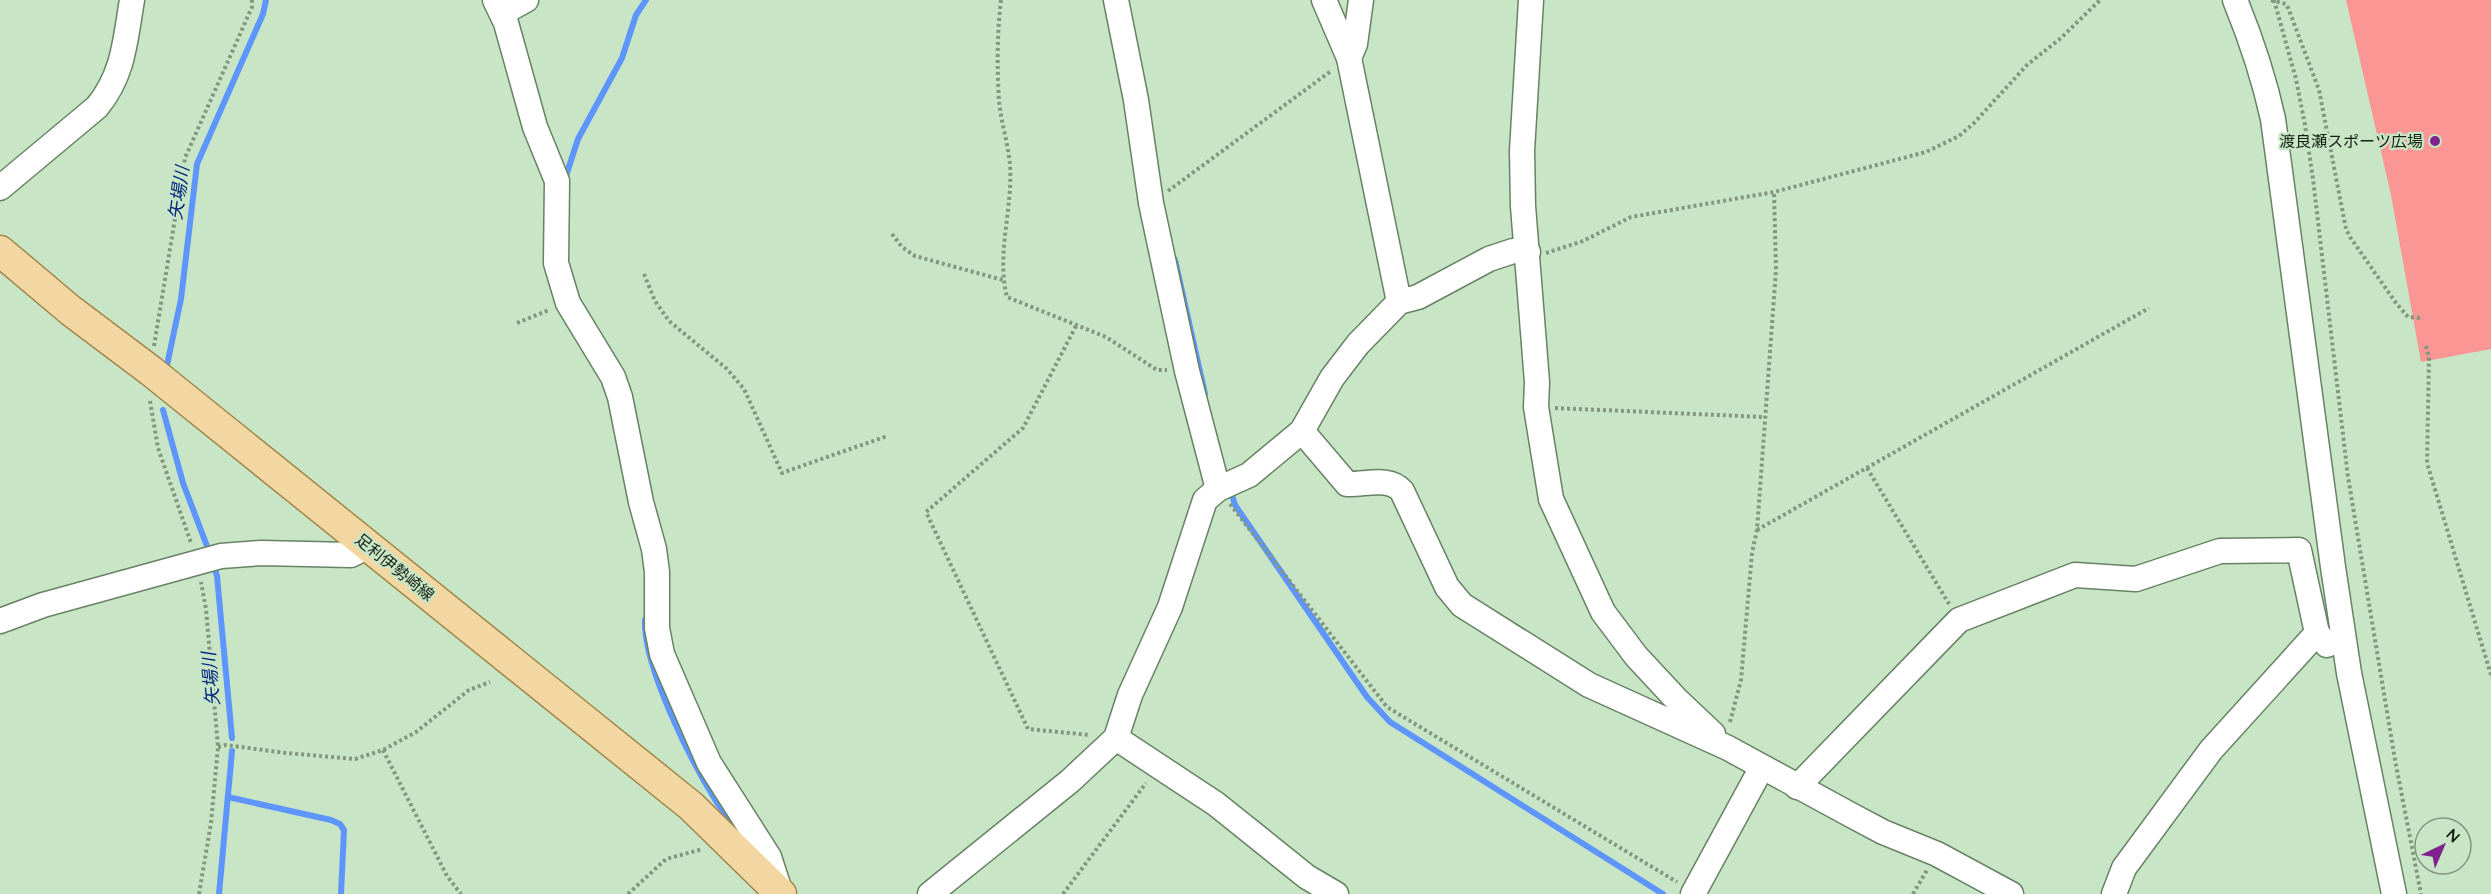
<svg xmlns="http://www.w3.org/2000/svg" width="2491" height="894" viewBox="0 0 2491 894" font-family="Quicksand,'Noto Sans JP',sans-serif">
  <rect width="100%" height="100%" fill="#c8e6c5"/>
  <path fill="#fa9794" d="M2346,0H2491V349L2421,362L2391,195Z"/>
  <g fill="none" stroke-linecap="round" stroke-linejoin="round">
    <g stroke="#5e95fe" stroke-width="6">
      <path d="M565,179L578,139L622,58L636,15L646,0"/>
      <path d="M1175,260L1205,394"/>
      <path d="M167,365L181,299L197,164L263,14L266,0"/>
      <path d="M163,410L183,483L210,554"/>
      <path d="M1230,488L1235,505L1367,697L1390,722L1663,894"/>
      <path d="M213,564L217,576L232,738"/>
      <path d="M645,620C643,666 691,761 716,801C720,809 728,815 734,822"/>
      <path d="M228,797L331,820L340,824L344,830L341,894"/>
      <path d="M219,894L232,751"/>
    </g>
    <g stroke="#678264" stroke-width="27">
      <g id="minor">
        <path d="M495,0L506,23L535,127L557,181L556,263L568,303L613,377L620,397L641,502L654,549L657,572V628L662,654L709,763L769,857L781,894"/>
        <path d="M1116,0L1136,100L1151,203L1187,371L1218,489"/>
        <path d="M1324,0L1349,58L1399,302"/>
        <path d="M1531,0L1522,151L1523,206L1537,382L1536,407L1551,499L1603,612L1636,656L1676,699L1713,734"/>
        <path d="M2235,0C2251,39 2264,78 2273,119L2333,567L2349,673L2394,894"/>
        <path d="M502,13L526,0"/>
        <path d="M1349,58L1355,44L1361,0"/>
        <path d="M0,188L97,107C124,74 125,41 132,0"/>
        <path d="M1302,431L1347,484C1365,485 1389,476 1402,491L1447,587L1462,605L1589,685L1728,748L1851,815L1883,832L1937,854L2011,894"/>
        <path d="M0,621L43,605L221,556L261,553L351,555L357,552L364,542"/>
        <path d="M1116,738L1216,804L1307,877L1336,894"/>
        <path d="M1797,787L1959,620L2075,575L2136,579L2220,551L2299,550L2317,633"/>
        <path d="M930,894L1070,781L1116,738L1130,695L1170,607L1205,500L1218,489L1249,475L1302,431L1332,378L1358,344L1399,302L1418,297L1489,259L1513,251L1528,252"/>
        <path d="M1693,894L1762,767"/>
        <path d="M2114,894L2124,868L2211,750L2317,633L2327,645"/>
      </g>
    </g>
    <g stroke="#a08649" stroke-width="33">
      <path id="major" d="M0,251L70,310L151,371L691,806L781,894"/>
    </g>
    <g stroke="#81977e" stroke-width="4" stroke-dasharray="3 3" stroke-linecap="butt">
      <path d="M1001,0C997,33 997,68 999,101C1001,122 1008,143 1010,165C1013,209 996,253 1007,297L1106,337L1157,370H1167"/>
      <path d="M2271,0L2286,4L2289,10L2319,90L2346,229L2350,237L2396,303L2408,317L2421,318"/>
      <path d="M2274,0L2296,79L2305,125L2313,179L2348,477L2395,760L2421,894"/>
      <path d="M1168,191L1331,71"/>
      <path d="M892,234L902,247L915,256L1003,280"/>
      <path d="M1546,253L1583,241L1631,217L1774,192L1926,152L1959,136L1974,123L2027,65L2061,38L2100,0"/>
      <path d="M644,274L655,301L669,321L727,369L744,389L782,473L887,436"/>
      <path d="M517,323L549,310"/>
      <path d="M1076,326L1023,428L926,512L1028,729L1090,735"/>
      <path d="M154,346L185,158L252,7V0"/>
      <path d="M2426,346L2429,357L2427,463L2491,675"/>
      <path d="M150,401L158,448L191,543"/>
      <path d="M1555,408L1764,417"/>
      <path d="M1867,468L1949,604"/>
      <path d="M1230,504L1387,707L1677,882"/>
      <path d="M1757,530L2149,308"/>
      <path d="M1730,722L1741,680L1752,553L1757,530L1776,270L1774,192"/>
      <path d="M218,747L226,745L286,753L355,759L383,750L416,732L469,690L490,682"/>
      <path d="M383,750L447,876L461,894"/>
      <path d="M199,894L211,823L218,747L206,609L201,582"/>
      <path d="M628,894L666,859L703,849"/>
      <path d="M1063,894L1146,783"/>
      <path d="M1913,894L1927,870"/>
    </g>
    <use href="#minor" stroke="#fff" stroke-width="24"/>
    <use href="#major" stroke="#f3d7a3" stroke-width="30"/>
  </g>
  <circle fill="#81238e" stroke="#c8e6c5" stroke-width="2" cx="2435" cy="141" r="6"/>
  <g text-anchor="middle" stroke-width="4.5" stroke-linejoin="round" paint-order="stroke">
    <g font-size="16" fill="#152014" stroke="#c8e6c5" text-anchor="end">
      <text x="2423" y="147">渡良瀬スポーツ広場</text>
    </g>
    <g font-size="16" fill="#152014" stroke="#c8e6c5">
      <text transform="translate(395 567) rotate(39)" y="6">足利伊勢崎線</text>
    </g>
    <g font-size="18" font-style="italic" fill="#002680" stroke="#c8e6c5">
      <text transform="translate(179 193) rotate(-82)" y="6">矢場川</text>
      <text transform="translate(211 679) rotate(-95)" y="6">矢場川</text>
    </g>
  </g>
  <g transform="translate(2443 846) rotate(44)"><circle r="28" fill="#c8e6c5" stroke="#80977e" stroke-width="1.5"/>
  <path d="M0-4.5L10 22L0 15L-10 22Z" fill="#81238e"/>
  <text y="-9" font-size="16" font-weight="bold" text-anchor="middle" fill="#152014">N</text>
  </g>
</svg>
